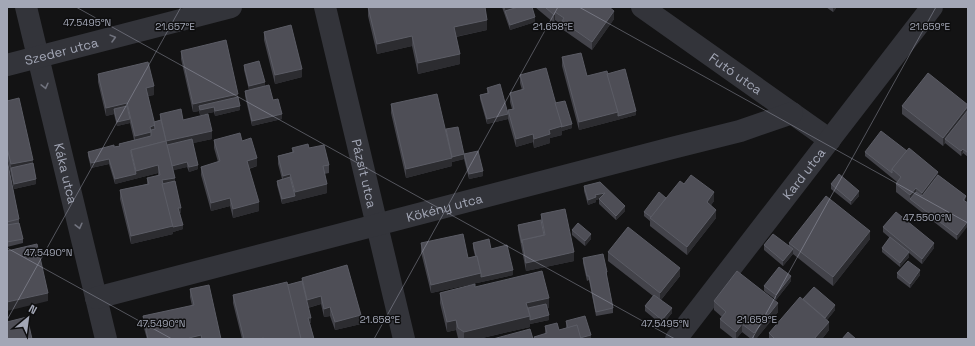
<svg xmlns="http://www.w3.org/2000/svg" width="975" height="346" viewBox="0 0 975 346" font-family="'Space Grotesk',sans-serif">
  <rect width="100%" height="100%" fill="#131314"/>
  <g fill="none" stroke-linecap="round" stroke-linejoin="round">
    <g stroke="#33343a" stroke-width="22">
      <path id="s1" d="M26,7L106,339"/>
      <path id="s2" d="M325,7L404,339"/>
      <path id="s3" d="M642,7L830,140"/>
      <path id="s4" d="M7,65L231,7"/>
      <path id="s5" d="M96,298L672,148L740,131L792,113"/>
      <path id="s6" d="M676,339L932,7"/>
    </g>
  </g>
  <g fill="#43434a">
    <path d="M368,7H485L487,30L456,37L460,64L418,74L412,46L377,54L368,16Z"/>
    <path d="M502,7H532L535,22L510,30Z"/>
    <path d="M535,7H609L614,19L592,50L562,29V25L555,20L554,23Z"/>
    <path d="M826,7H837L833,12Z"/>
    <path d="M264,32L302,77L275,84L264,40Z"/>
    <path d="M181,51L238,97L240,110L215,116L214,112L200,115L199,111L193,112L181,59Z"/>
    <path d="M562,57L587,76L607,74L636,115L579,130L562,66Z"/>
    <path d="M244,65L265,86L273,100L282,119L252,126L245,96V91L249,90L244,70Z"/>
    <path d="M98,74L154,95L148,96L154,122L160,120V114L183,120L212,139L193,143L198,169L189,172L187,167L173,170L181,212L180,213L183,229L173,232V234L131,244L120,199V190L147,184V178L158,176V173L115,184L109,164L91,168L88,156V152L114,147L119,146V144L134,140L130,123L117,126L114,114L106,116L98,82Z"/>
    <path d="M520,75L555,103L572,128L562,131V135L550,138V143L534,148L533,142L516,147L508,119L487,124L480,99V95L487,93V88L508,114V110L512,109L510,102V93L522,90L520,83Z"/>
    <path d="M7,101L33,163L36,184L14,189L7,157Z"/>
    <path d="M391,104L446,129L464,154L483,176L469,179L464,159L452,162V166L406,178L391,113Z"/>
    <path d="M968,105V157L963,153L961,156L945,143L943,146L902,114V106Z"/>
    <path d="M214,140L242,141L257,166L249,169L259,211L233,218L230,206L211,211L201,175V167L218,162L214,148Z"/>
    <path d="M292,148H309L329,165V173L324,174L327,193L282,204L277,185V181L282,179L278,164V156L292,152Z"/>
    <path d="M865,152L938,175L966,196L957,240L896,192V184L897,182L865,156Z"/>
    <path d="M7,160L19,219V223L23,239V243L7,247Z"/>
    <path d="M684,184L714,201L711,205L716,218L687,255L650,226V221L644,216V212L666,198Z"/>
    <path d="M831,184L859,196L851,205L831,189Z"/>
    <path d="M584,186L625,211L616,220L599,204V199L596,200V202L588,205L584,191Z"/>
    <path d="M541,214L574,261L526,271L518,230V225L541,220Z"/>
    <path d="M883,227L934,248L922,264L909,253V257L900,267L882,252V248L890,238L883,232Z"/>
    <path d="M572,230L591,239L585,246L572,235Z"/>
    <path d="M870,239L833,286L793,254L783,266L764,250V245L789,247V243Z"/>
    <path d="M421,243L468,258L475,256L473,248V243L491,249L513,275L431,293L421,252Z"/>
    <path d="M608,252L680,276L661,300L672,313L662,325L645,311V306L653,296L608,261Z"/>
    <path d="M583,258L607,272V277L613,308V313L596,316L589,280L587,281L583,263Z"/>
    <path d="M897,273L920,275L910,288L897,278Z"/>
    <path d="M302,278L361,324L335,330L330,316L324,317L321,304L308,308L311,323H310L314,339H242L233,303V295L287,285L302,281Z"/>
    <path d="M791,281L776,300L764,291V286Z"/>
    <path d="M475,287L549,308H547L549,320L530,324V327L478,339H459L458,338L456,330L447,332L440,303V293Z"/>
    <path d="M190,289L221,339H147L143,325V316L192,306L190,297Z"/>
    <path d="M803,299L835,310L827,320L829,330L822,339H769V333Z"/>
    <path d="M714,301L778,312L756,339H751L742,332L736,339H734L720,328V319L722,317L714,310Z"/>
    <path d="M566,321L591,339H534V337L545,334V326L559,330L566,328Z"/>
  </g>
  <g fill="#2c2c30">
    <path d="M507,7H530L505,11V8Z"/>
    <path d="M833,7H837L833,12Z"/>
    <path d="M614,11V19L592,50V42Z"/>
    <path d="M555,12V20L554,23V15Z"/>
    <path d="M535,17V22L510,30V25Z"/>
    <path d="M487,20V30L454,37V27Z"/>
    <path d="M412,36V46L377,54V44Z"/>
    <path d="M460,54V64L418,74V63Z"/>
    <path d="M302,69V77L275,84V75Z"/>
    <path d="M265,82V86L249,91V86Z"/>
    <path d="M154,86V95L146,96V88Z"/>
    <path d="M238,94V102L214,107V112L200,115L199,106V111L193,112V104Z"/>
    <path d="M127,103V111L114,109V114L106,116V108Z"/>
    <path d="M240,106V110L215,116V111Z"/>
    <path d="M968,106V115L945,139V143L943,146V138Z"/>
    <path d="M636,111V115L579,130V122L618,112Z"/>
    <path d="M282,114V119L252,126V121Z"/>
    <path d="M508,114V119L487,124V119Z"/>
    <path d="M130,119V123L117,126V122Z"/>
    <path d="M572,124V128L562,131V135L550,138V143L534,148V139L549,130Z"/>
    <path d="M155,125V134L135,145V136L150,127Z"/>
    <path d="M212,131V139L167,149L166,141Z"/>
    <path d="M533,134V142L516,147V139Z"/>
    <path d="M963,149V153L961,156V151Z"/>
    <path d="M464,154V159L452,162V166L406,178V169Z"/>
    <path d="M257,158V166L247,169V161Z"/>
    <path d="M109,159V164L91,168V163Z"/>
    <path d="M33,160V168H11V164Z"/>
    <path d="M187,162V167L171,171V166Z"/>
    <path d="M158,165V173L115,184V179L136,174V171Z"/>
    <path d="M198,165V169L189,172V167Z"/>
    <path d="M483,171V176L469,179V174Z"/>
    <path d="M938,172V180L922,201V193Z"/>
    <path d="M290,174V182L283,184V176Z"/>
    <path d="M175,178V186L163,189L162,180Z"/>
    <path d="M36,179V184L14,189V184Z"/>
    <path d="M327,184V193L295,201V192Z"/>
    <path d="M916,188V196L910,199V195Z"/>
    <path d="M859,191V196L851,205V201Z"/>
    <path d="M714,192V201L707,210V202Z"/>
    <path d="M605,193V197L596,200V202L588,205V200L595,195Z"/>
    <path d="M295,196V201L282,204V199Z"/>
    <path d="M230,198V206L211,211V203Z"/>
    <path d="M259,202V211L233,218V209Z"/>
    <path d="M625,206V211L616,220V216Z"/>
    <path d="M178,208H181V212L178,213Z"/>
    <path d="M716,210V218L687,255V247Z"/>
    <path d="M968,221V226L957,240V235Z"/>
    <path d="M183,225V229L173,232V234L131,244V236L173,226Z"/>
    <path d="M870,231V239L833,286V277Z"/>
    <path d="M591,234V239L585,246V241Z"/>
    <path d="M934,243V248L922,264V259Z"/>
    <path d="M793,249V254L783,266V261Z"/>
    <path d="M574,252V261L526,271V263Z"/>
    <path d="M909,252V257L900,267V263Z"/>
    <path d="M680,268V276L660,301V293Z"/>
    <path d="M513,270V275L431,293V285L481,273Z"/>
    <path d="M920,270V275L910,288V284Z"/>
    <path d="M791,276V281L776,300V295Z"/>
    <path d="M48,293V301L7,311V302Z"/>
    <path d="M321,296V304L307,308V300Z"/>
    <path d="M549,298V308L528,313L526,303Z"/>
    <path d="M778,303V312L756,339H754V333Z"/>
    <path d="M835,305V310L823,325V320Z"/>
    <path d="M330,307V316L324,317V309Z"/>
    <path d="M672,308V313L662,325V320Z"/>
    <path d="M361,315V324L335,330V322Z"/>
    <path d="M549,315V320L530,324V327L478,339H464V332L530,316Z"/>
    <rect x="308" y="318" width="3" height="5"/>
    <path d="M456,320V330L447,332V322Z"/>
    <path d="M829,322V330L822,339H814Z"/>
    <path d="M742,324V332L736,339V332Z"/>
    <path d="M201,335V339H189V338Z"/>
    <path d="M591,335V339H579V338Z"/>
  </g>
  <g fill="#4e4e56" stroke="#5b5c65">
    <path d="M368,7H485L487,20L454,27L460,54L418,63L412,36L377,44Z"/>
    <path d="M518,7H532L535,17L510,25L505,11Z"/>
    <path d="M545,7H609L614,11L592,42L562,21L564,18L555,12L554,15Z"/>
    <path d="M291,25L302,69L275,75L264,32Z"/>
    <path d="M226,40L238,94L193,104L181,51Z"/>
    <path d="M581,53L587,76L607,71L618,112L579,122L562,57Z"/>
    <path d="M259,61L265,82L249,86L244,65Z"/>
    <path d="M148,62L154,86L146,88L155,125L150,127L151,132L135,136L127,103L106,108L98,74Z"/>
    <path d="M546,68L562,126L549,130L550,134L534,139L533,134L516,139L508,110L514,109L510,93L524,89L520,75Z"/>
    <path d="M625,69L636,111L618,116V112L607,74Z"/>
    <path d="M928,73L968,105V106L943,138L902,106Z"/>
    <path d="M500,84L508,114L487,119L480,95L489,93L487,88Z"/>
    <path d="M269,85L273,100L278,99L282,114L252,121L245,91Z"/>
    <path d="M437,94L452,158L406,169L391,104Z"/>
    <path d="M238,97L240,106L215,111L214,107L200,110L199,106Z"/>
    <path d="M19,98L33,160L11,164L7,148V101Z"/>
    <path d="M565,101L572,124L561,127L562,126L555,103Z"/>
    <path d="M127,106L130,119L117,122L114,109Z"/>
    <path d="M181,109L183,120L208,114L212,131L166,141L160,114Z"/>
    <path d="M968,110V153L963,149L961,151L945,139Z"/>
    <path d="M161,120L166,141L131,150V153L136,174L115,179L109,159L91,163L88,152L114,145V147L120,146L119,144L151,136V130L155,129L154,122Z"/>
    <path d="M458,127L464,154L478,151L483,171L469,174L464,154L452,157L446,129Z"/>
    <path d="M881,131L907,151L892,169V173L865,152Z"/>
    <path d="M240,133L242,141L251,138L257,158L247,161L259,202L233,209L230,198L211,203L201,167L220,161L214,140Z"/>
    <path d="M192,139L198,165L189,167L187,162L172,166L167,145Z"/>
    <path d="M166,141L175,178L162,180L173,226L131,236L120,190L149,184L147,178L160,175L158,165L136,171L131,150Z"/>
    <path d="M308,144L309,148L324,145L329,165L323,166L327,184L295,192L290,174L283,176L278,156L294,152L292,148Z"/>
    <path d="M909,148L938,172L922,193L916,188L910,195L896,184L901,177L892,169Z"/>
    <path d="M7,160L19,219L7,222Z"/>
    <path d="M33,163L36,179L14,184L11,168Z"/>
    <path d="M839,174L859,191L851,201L831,184Z"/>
    <path d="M691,175L714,192L707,202L716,210L687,247L650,218L680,181L684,184Z"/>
    <path d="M938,175L966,196L963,200L968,203V221L957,235L910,199L916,192L922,196Z"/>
    <path d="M290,177L295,196L282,199L277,181Z"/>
    <path d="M175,181L181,208H178L183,225L173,227L162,184Z"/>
    <path d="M600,182L625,206L616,216L599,199L605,193L595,195L596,197L588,200L584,186Z"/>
    <path d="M659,192L666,198L651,217L644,212Z"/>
    <path d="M826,196L870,231L833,277L789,243Z"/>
    <path d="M565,209L574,252L526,263L522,240L545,235L541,214Z"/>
    <path d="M896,212L934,243L922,259L883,227Z"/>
    <path d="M541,220L544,235L522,240V243L518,225Z"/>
    <path d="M19,223L23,239L7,242V225Z"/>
    <path d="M578,223L591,234L585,241L572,230Z"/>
    <path d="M628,227L680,268L660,293L608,252Z"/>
    <path d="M463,234L468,258L477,256L481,273L431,285L421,243Z"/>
    <path d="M773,234L793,249L783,261L764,245Z"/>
    <path d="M890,237L909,252L900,263L882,248Z"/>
    <path d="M489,239L491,249L507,245L513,270L481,277V273L477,256H476L473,243Z"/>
    <path d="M37,244L48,293L7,302V251Z"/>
    <path d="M603,254L607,272H606L613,308L596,312L589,276H587L583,258Z"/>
    <path d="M908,261L920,270L910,284L897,273Z"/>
    <path d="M347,265L361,315L335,322L330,307L324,309L321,296L307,300L302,278Z"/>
    <path d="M779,267L791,276L776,295L764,286Z"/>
    <path d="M542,271L549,298L526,303L530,316L464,332L458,328L456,320L447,322L440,293L475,284V287Z"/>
    <path d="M737,271L778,303L754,333L742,324L736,332L720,319L726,312L714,301Z"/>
    <path d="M302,281L311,318H308L314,339H301L287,285Z"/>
    <path d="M287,282L301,339H265L263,338L261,339H244L233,295Z"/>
    <path d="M209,285L221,339H202L201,335L189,338L190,339H148L143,316L194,305L190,289Z"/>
    <path d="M814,287L835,305L825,318L803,299Z"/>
    <path d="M654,295L672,308L662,320L645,306Z"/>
    <path d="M800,297L829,322L814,339H775L769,333Z"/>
    <path d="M546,304L549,315L530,320V316L528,308Z"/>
    <path d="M585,316L591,335L580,338L577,325L568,328L566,321Z"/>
    <path d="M27,317L32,339H7V322Z"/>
    <path d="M557,323L559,330L577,325L581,339H535L534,337L547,333L545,326Z"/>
    <path d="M530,329L533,339H493Z"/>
    <path d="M848,332L856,339H842Z"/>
  </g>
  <defs><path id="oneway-chevron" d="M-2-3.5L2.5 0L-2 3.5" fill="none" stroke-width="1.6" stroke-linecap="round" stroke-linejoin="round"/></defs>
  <g stroke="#71737e">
    <use href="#oneway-chevron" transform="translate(113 38) rotate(-15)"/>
    <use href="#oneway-chevron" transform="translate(45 86) rotate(76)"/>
    <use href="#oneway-chevron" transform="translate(79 226) rotate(76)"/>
  </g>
  <path fill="none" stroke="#a3a7b6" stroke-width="1" stroke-opacity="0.45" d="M76,7L675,339M579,7L968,223M7,248L172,339M7,320L181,7M374,339L558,7M752,339L936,7"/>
  <g text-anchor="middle" stroke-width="3" stroke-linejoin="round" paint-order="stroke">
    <g font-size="13" fill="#a3a7b6" stroke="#0e0e0f">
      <text dy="5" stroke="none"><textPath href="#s4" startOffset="56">Szeder utca</textPath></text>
      <text dy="5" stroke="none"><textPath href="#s3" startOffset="115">Futó utca</textPath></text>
      <text dy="5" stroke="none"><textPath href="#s1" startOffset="171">Káka utca</textPath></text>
      <text dy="5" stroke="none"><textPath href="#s2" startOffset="171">Pázsit utca</textPath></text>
      <text dy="5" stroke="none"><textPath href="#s6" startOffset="209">Kard utca</textPath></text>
      <text dy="5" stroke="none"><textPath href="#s5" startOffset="360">Kökény utca</textPath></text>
    </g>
  </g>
  <g font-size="10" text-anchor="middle" fill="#a3a7b6" stroke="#0e0e0f" stroke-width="3" stroke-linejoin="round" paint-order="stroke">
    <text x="87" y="26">47.5495°N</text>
    <text x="175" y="30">21.657°E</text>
    <text x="553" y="30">21.658°E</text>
    <text x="930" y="30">21.659°E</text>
    <text x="927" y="221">47.5500°N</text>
    <text x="48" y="256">47.5490°N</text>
    <text x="380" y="323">21.658°E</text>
    <text x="757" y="323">21.659°E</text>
    <text x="161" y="327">47.5490°N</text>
    <text x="665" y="327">47.5495°N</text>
  </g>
  <rect width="975" height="346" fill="none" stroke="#a3a7b6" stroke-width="16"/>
  <g transform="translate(28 318) rotate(29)" stroke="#0e0e0f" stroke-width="3" paint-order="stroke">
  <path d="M0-3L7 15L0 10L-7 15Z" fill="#a3a7b6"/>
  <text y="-6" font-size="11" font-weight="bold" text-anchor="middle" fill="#a3a7b6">N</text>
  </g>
</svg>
